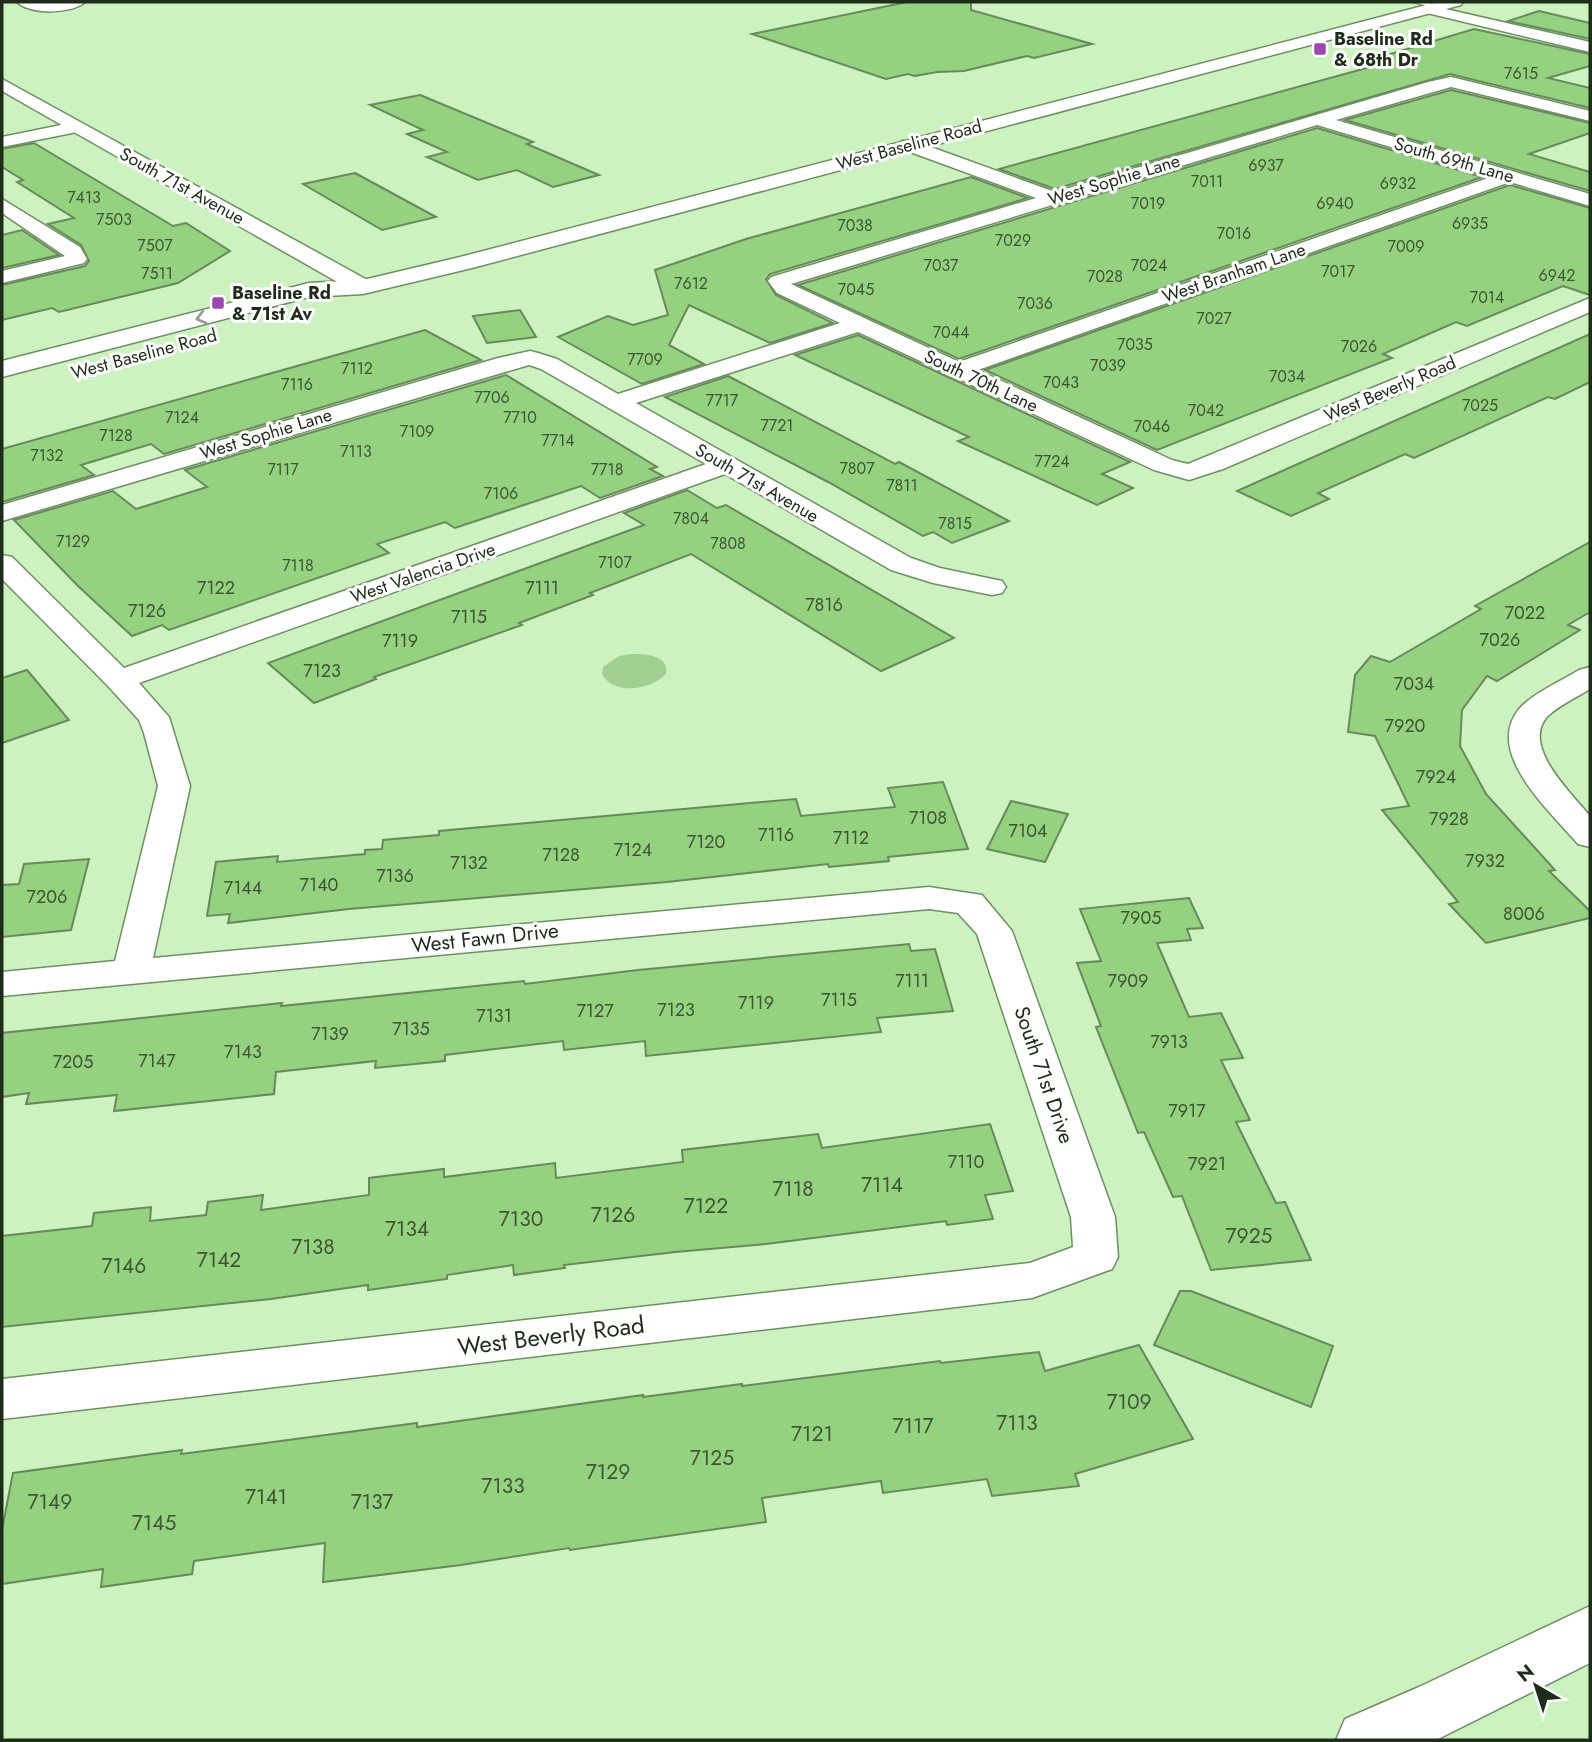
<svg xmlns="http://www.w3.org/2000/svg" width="1592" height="1742" viewBox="0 0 1592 1742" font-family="Jost,sans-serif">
  <rect width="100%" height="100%" fill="#cbf2bf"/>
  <path fill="#a1cf91" d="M632,654C646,654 669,655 666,674C651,690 614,696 602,674L603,667L619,656Z"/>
  <g fill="#95d280" stroke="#678a5b" stroke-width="2">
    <path d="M907,2H971V10L1092,44L1034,58L1027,56L964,71L937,72L915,76L908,74L886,79L752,34Z"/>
    <path d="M1539,11L1590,23V39L1508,21Z"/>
    <path d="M1474,29L1590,54V66L1548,78L1590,88V108L1450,74L1055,189L999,169L1381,64L1370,60Z"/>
    <path d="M1451,90L1590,123V133L1529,154L1590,172V191L1345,120Z"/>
    <path d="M420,95L533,142L527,144L599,175L553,187L517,170L478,180L427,157L447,152L407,134L423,130L370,105Z"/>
    <path d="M1317,128L1482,177L959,359L798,285Z"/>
    <path d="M34,143L173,226L186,223L230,251L178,283L59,312L52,308L2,320V285L85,266L89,261L81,245L48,224L74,218L17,182L23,180L2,167V149Z"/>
    <path d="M355,173L436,217L382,230L303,184Z"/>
    <path d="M971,177L1028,198L770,274L766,279L776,295L833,323L770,343L689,305L669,345L704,364L642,384L558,337L608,316L633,325L668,315L655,270L746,239Z"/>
    <path d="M1510,185L1590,208V295L1563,286L1467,326L1456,322L1383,354L1392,358L1157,450L985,370Z"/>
    <path d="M22,230L59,255L2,268V235Z"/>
    <path d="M520,310L536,337L487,343L473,316Z"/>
    <path d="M425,330L481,360L164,454L151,444L81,465L94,475L2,502V449Z"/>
    <path d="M1590,334V382L1555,399L1548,397L1414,458L1405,454L1318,493L1329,499L1291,516L1237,491Z"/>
    <path d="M858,335L1130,462L1102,474L1133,488L1097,505L958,441L969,437L795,355Z"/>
    <path d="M506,375L657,467L650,469L663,476L600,498L581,486L455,528L445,522L377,544L389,553L169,630L162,625L132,636L78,586L14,520L113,491L136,509L207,487L185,470Z"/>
    <path d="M728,376L895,464L899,462L1009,521L952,543L933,532L923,536L830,483L665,397Z"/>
    <path d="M687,490L717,508L726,505L954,638L881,671L691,554L590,593L593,595L519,623L522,625L374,677L376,679L314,703L268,663L644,525L624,513Z"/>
    <path d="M1590,542V612L1568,625L1580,630L1497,681L1487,676L1462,710L1460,746L1486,794L1555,870L1549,871L1590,911V918L1486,943L1449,904L1458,902L1382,810L1409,806L1375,736L1348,732L1355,675L1371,656L1390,662L1481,609L1475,606Z"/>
    <path d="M27,670L69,720L2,743V678Z"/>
    <path d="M943,782L968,849L888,857L889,861L829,867L828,864L667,882L349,909L228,923L230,914L207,916L216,862L278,856L277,862L365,854V850L382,849L383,840L439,835V831L728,805L796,799L801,816L895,807L888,788Z"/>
    <path d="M1011,801L1068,814L1045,862L987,849Z"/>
    <path d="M89,859L71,930L2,937V885L19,884L24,864Z"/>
    <path d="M1189,898L1203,928L1187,929L1191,940L1157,943L1189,1017L1221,1013L1243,1058L1221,1060L1250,1120L1236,1122L1276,1203L1285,1202L1311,1260L1211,1270L1182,1196L1173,1197L1144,1132L1138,1133L1096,1027L1101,1026L1077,963L1101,961L1080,909Z"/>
    <path d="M909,944L911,951L935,949L953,1011L877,1018L881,1032L646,1056L645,1041L564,1050L563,1041L445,1055V1061L375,1068L376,1061L276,1072L274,1094L114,1111L117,1095L26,1104L29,1093L2,1097V1033L282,1003L281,1006L524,981L525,984L638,970Z"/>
    <path d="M990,1124L1013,1191L985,1195L993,1219L947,1225L946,1221L766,1244L675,1252L564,1265L565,1268L514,1275L513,1265L447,1275V1279L368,1290V1285L271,1299L2,1327V1236L92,1226L94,1213L151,1207L150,1221L206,1215L208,1202L263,1195L261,1210L369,1195V1178L444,1169V1177L555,1163L556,1178L683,1162L682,1150L818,1134L822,1148Z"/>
    <path d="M1180,1291H1191L1333,1346L1311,1407L1154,1345Z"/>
    <path d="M1139,1345L1193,1439L1075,1474L1079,1486L992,1496L987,1479L883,1493L881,1481L762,1498L766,1522L570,1550L569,1548L461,1565L323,1582L325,1543L194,1561L192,1574L101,1587L103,1569L2,1584V1530L13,1473L182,1450L181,1454L417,1423V1427L643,1395V1397L742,1384V1386L940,1361L941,1363L1039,1352L1045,1371Z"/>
  </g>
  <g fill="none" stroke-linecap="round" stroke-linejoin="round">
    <g stroke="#6d9061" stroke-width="2">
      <path id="service" d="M1412,2H1425L1440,6L1436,8Z"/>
    </g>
    <g stroke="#6d9061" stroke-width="3">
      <g id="minor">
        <path d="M17,2H85C72,14 30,15 17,2Z"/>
        <path d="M1428,5L1590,42V52L1423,12L1421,9L1423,6Z"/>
        <path d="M1451,77L1590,111V121L1451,87L1336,120L1590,194V206L1510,182L978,370L1172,460L1188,464L1590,298V312L1223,469L1189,480L1154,470L858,332L636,403L911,558L940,568L1002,581L1006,587L1002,593L992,595L933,583L891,570L725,474L139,683L169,717L190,786L153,958L929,887L982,895L1012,931L1115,1217L1118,1257L1112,1269L1032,1298L2,1419V1379L1030,1263L1073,1247L1071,1217L977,934L958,913L929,909L2,996V972L115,961L158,786L144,733L139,720L108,686L2,579V555L12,557L124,668L706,464L541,369L529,365L2,521V505L498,358L530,351L538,353L557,359L618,394L840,323L777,293L768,281L771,277L1036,198L902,149L899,145L902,141H914L1055,192L1428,82ZM1317,125L1491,177L959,362L791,284Z"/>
        <path d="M76,122L85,127L82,131L2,147V137Z"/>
        <path d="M2,199L80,247L87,259L84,263L2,283V271L65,256L2,213Z"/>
        <path d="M1590,667V689C1577,697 1560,705 1549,715C1518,744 1573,795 1590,816V847L1578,844C1551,812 1482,752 1520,708C1532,694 1563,680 1579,670Z"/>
      </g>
    </g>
    <g stroke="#6d9061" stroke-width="3">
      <g id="tertiary">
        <path d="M2,79L371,282L375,287L371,292H355L2,91Z"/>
        <path d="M1590,1606V1663L1436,1740H1336L1345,1719L1419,1687Z"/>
      </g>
    </g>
    <g stroke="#6d9061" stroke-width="3">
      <path id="secondary" d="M1438,2H1463L1461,5L472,268L363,294L309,297L2,377V361L309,283L363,280L460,257Z"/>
    </g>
    <use href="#service" fill="#fff" fill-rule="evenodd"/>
    <use href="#minor" fill="#fff" fill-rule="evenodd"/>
    <use href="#tertiary" fill="#fff" fill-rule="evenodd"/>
    <use href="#secondary" fill="#fff" fill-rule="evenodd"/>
  </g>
  <defs><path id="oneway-chevron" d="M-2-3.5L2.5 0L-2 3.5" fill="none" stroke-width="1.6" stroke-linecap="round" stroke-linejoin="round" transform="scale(1.75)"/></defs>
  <use stroke="#9aa098" href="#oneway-chevron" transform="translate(201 318) rotate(165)"/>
  <g fill="#9b46b3" stroke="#fff" stroke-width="2.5">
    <rect x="1313" y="42" width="14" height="14" rx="3.5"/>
    <rect x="211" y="296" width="14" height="14" rx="3.5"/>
  </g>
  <g text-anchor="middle" stroke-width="6" stroke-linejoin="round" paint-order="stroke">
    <g font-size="16" fill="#3c5633">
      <text x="1521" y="79">7615</text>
      <text x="1266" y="171">6937</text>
      <text x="1207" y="187">7011</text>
      <text x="1398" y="189">6932</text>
      <text x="84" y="203">7413</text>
      <text x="1148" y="209">7019</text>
      <text x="1335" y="209">6940</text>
      <text x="114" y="225">7503</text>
      <text x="1470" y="229">6935</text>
      <text x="855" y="231">7038</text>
      <text x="1234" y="239">7016</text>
      <text x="1013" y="246">7029</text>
      <text x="155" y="251">7507</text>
      <text x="1406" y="252">7009</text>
      <text x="941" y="271">7037</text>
      <text x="1149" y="271">7024</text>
      <text x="1338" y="277">7017</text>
      <text x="157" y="279">7511</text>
      <text x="1557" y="281">6942</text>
      <text x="1105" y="282">7028</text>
      <text x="691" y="289">7612</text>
      <text x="856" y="295">7045</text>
      <text x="1487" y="303">7014</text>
      <text x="1035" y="309">7036</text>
      <text x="1214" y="324">7027</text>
      <text x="951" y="338">7044</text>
      <text x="1135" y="350">7035</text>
      <text x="1359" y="352">7026</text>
      <text x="645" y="365">7709</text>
      <text x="1108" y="371">7039</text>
      <text x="357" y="374">7112</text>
      <text x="1287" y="382">7034</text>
      <text x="1061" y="388">7043</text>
      <text x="297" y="390">7116</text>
      <text x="492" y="403">7706</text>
      <text x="722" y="406">7717</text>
      <text x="1480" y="411">7025</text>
      <text x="1206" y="416">7042</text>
      <text x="182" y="423">7124</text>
      <text x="520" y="423">7710</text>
      <text x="777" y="431">7721</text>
      <text x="1152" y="432">7046</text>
      <text x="417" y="437">7109</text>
      <text x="116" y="441">7128</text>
      <text x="558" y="446">7714</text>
      <text x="356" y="457">7113</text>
      <text x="47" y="461">7132</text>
      <text x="1052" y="467">7724</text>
      <text x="857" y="474">7807</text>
      <text x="283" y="475">7117</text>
      <text x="607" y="475">7718</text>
      <text x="902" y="491">7811</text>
      <text x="501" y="499">7106</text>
      <text x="691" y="524">7804</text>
      <text x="955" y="529">7815</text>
      <text x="73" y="547">7129</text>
      <text x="728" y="549">7808</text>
      <text x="615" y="568">7107</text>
      <text x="298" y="571">7118</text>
    </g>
    <g font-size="18" font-weight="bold" fill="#1e2d19" stroke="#fff" text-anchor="start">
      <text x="1334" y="45">Baseline Rd<tspan x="1334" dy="21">&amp; 68th Dr</tspan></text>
      <text x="232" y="299">Baseline Rd<tspan x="232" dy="21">&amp; 71st Av</tspan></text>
    </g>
    <g font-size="18" fill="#1e2d19" stroke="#fff">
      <text transform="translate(909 145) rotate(-15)" y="6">West Baseline Road</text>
      <text transform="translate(1454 160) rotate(16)" y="6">South 69th Lane</text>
      <text transform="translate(1114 180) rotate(-17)" y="6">West Sophie Lane</text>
      <text transform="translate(182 186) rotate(29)" y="6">South 71st Avenue</text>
      <text transform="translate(1234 273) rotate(-19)" y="6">West Branham Lane</text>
      <text transform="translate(144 354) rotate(-15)" y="6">West Baseline Road</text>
      <text transform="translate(981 381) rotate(25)" y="6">South 70th Lane</text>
      <text transform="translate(1390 389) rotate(-23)" y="6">West Beverly Road</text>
      <text transform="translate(266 434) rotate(-17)" y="6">West Sophie Lane</text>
      <text transform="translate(757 483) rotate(30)" y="6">South 71st Avenue</text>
      <text transform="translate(423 573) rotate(-19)" y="6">West Valencia Drive</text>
    </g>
    <g font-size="18" fill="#3c5633">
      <text x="216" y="594">7122</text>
      <text x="542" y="594">7111</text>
      <text x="824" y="611">7816</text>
      <text x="147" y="617">7126</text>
      <text x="1525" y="619">7022</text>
      <text x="469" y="623">7115</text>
      <text x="1500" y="646">7026</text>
      <text x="400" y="647">7119</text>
      <text x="322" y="677">7123</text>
      <text x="1414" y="690">7034</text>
      <text x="1405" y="732">7920</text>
      <text x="1436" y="783">7924</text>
      <text x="928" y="824">7108</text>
      <text x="1449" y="825">7928</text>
      <text x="1028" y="837">7104</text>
      <text x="776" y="841">7116</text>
      <text x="851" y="844">7112</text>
      <text x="706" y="848">7120</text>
      <text x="633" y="856">7124</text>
      <text x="561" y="861">7128</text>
      <text x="1485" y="867">7932</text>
      <text x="469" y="869">7132</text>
      <text x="395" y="882">7136</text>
      <text x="319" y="891">7140</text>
      <text x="243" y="894">7144</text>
      <text x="47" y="903">7206</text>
      <text x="1524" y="920">8006</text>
      <text x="1141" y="924">7905</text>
      <text x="912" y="987">7111</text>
      <text x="1128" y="987">7909</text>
      <text x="839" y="1006">7115</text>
      <text x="756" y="1009">7119</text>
      <text x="676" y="1016">7123</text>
      <text x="595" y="1017">7127</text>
      <text x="494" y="1022">7131</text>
      <text x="411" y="1035">7135</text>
      <text x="330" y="1040">7139</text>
      <text x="1169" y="1048">7913</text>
      <text x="243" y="1058">7143</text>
      <text x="157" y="1067">7147</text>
      <text x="73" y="1068">7205</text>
      <text x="1187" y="1117">7917</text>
      <text x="966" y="1168">7110</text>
      <text x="1207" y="1170">7921</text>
    </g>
    <g font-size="21" fill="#1e2d19" stroke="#fff">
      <text transform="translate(485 938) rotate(-6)" y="7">West Fawn Drive</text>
      <text transform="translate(1044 1075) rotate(71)" y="7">South 71st Drive</text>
    </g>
    <g font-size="21" fill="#3c5633">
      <text x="882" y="1192">7114</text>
      <text x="793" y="1196">7118</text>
      <text x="706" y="1213">7122</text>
      <text x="613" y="1222">7126</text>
      <text x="521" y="1226">7130</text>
      <text x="407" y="1236">7134</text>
      <text x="1249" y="1243">7925</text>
      <text x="313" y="1254">7138</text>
      <text x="219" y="1267">7142</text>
      <text x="124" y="1273">7146</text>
      <text x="1129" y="1409">7109</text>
      <text x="1017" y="1430">7113</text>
      <text x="913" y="1433">7117</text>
      <text x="812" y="1441">7121</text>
      <text x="712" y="1465">7125</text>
      <text x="608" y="1479">7129</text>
      <text x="503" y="1493">7133</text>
      <text x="266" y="1504">7141</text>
      <text x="50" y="1509">7149</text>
      <text x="372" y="1509">7137</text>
      <text x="154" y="1530">7145</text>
    </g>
    <g font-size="24" fill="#1e2d19" stroke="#fff">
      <text transform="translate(551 1336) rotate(-7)" y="8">West Beverly Road</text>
    </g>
  </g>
  <rect width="1592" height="1742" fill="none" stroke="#1e2d19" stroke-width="7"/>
  <g transform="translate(1536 1686) rotate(321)" stroke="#ffffff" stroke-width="5" paint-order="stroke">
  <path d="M0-5L12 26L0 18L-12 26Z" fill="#1e2d19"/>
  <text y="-10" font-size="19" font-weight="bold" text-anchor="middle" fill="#1e2d19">N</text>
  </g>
</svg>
